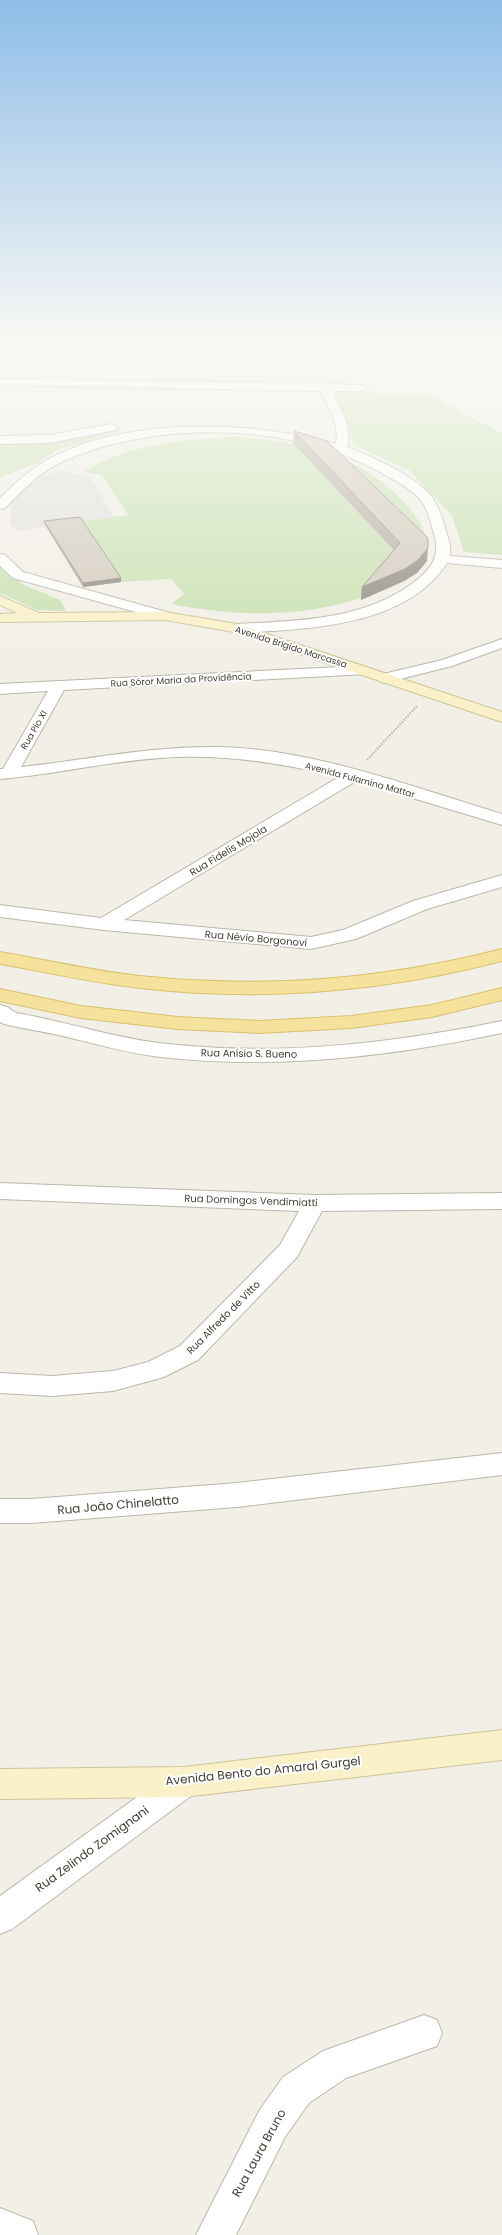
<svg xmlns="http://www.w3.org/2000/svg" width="502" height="2235" viewBox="0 0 502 2235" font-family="Poppins,sans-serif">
  <rect width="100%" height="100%" fill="#f2efe7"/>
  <g fill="#cae2b3">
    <path d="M336,391L429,395L502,433V555L464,552L452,516L409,470L354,445Z"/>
    <path d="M116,430L119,431L57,450L36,464L0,477V441Z"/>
    <path d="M235,437C295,441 355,452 399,497C409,507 420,520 425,534C428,542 427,553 427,561C411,580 391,588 367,596C304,618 237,617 171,604L184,594L171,579L121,582L83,587L45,525L128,515L102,475L83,472C128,444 184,439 235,437Z"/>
    <path d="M0,565L22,584L60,600L66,611L37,610L0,593Z"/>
  </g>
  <path fill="#e3e1de" d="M60,471L90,477L114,517L17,531L10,524L12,494L27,481Z"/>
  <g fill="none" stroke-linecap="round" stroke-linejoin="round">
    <g stroke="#bcb7aa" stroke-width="2">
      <g id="street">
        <path d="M0,345L389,350L502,345V351L389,356L0,351Z"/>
        <path d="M0,379L324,383L366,386L368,388L366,390L362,391H332C340,408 353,428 347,447C372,457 415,475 432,497C439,508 443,519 446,531C449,539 451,547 450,556L502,560V568L447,563C412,618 333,627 274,631C261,631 245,634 232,631L230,628L232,625L237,624C297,621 363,620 413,583C431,569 441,557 434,534C430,521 428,507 418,497C407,486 392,479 378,471C290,422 153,420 62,462C39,472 22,491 5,508L0,509V498C14,484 28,471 45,461C124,416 250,420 336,444C340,425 328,407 321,391L0,385Z"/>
        <path d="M112,424L116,426L118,428L116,430L49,443L0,444V436L49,435Z"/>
        <path d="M0,554L5,555L23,572L170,613L172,616L165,620L13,578L0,566Z"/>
        <path d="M502,639V648L452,666L384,683L379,681L376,678L379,675L442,660Z"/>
        <path d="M362,666L367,668L370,671L367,674L64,690L21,767C86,760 150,746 217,747C310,748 413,787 502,814V825L356,781L124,920L311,937L343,930L413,901L502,875V887L427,909L356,939L311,949L104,930L0,917V905L101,918L339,777C286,764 232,755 177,757C118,759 59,774 0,779V769H3L48,691L0,694V684Z"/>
        <path d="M0,1005L7,1007L16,1013C64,1021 110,1037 159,1043C274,1057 389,1044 502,1021V1033C389,1057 275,1070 160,1057C127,1053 95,1044 63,1036C43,1031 23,1029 4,1024L0,1022Z"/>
        <path d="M0,1183L315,1195L502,1193V1209L322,1211L297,1257L198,1360L164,1377L113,1391L52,1396L0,1393V1373L52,1376L113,1371L148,1362L180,1346L280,1245L299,1211L0,1199Z"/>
        <path d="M502,1453V1475L237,1507L31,1523H0V1499H31L237,1483Z"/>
        <path d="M184,1767L195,1771L200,1782L195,1793L12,1929L0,1934V1896L173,1771Z"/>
        <path d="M424,2015L437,2020L442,2033L437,2046L346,2078L309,2103L285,2137L236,2235H196L259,2111L283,2077L323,2051Z"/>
        <path d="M0,2208L33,2221L38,2235H0Z"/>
      </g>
    </g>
    <g stroke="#cdc49a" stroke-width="2">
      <g id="secondary">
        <path d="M0,596L39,613L165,612L237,624L502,712V722L234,632L165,620L0,622V614L17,613L0,605Z"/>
        <path d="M502,1730V1760L184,1797L0,1799V1769L184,1767Z"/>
      </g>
    </g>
    <g stroke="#d9c06e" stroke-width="2">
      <g id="primary">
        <path d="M502,949V961C383,992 262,1002 140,988C93,983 47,972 0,964V952C47,960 93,971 140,976C266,989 380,980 502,949Z"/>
        <path d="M502,988V1000L432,1017L351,1028L259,1033L178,1029L81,1018L0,1001V989L81,1006L178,1017L259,1021L351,1016L432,1005Z"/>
      </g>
    </g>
    <path stroke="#bdb49d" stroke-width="2" stroke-dasharray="1.5 1.5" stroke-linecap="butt" d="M367,760L417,706"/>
    <use href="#street" fill="#fff" fill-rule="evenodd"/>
    <use href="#secondary" fill="#faf1c9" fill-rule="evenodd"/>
    <use href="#primary" fill="#f5e29c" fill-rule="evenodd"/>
  </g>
  <g fill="#b5afa3">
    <path d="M294,431L427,561L417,573L404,581L361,600L362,587L394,550L293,443Z"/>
    <path d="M44,521L121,578V582L83,587L45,525Z"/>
  </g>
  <g fill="#938e84">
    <path d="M428,548L427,561L417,573L404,581L361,600L362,587Z"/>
    <path d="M121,578V582L83,587V583Z"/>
  </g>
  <g fill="#d2cbbd" stroke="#938e84">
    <path d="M294,431L327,441L428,538V548L418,560L405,569L362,587L400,543Z"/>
    <path d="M80,517L121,578L83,583L44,521Z"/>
  </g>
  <linearGradient id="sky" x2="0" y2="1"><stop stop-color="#8ebde8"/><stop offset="0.52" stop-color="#f9f8f4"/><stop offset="1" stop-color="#f9f8f4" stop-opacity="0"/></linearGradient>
  <rect width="502" height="657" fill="url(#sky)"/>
  <g text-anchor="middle" stroke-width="4" stroke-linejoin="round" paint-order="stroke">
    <g font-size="9" fill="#444036" stroke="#fff">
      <text transform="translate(291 647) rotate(18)" y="3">Avenida Brígido Marcassa</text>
      <text transform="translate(181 680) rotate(-3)" y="3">Rua Sóror Maria da Providência</text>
      <text transform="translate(34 730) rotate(-60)" y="3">Rua Pio XI</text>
      <text transform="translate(360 780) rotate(15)" y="3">Avenida Fulamina Mattar</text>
    </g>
    <g font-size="10" fill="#444036" stroke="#fff">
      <text transform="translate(228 850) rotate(-31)" y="4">Rua Fidelis Mojola</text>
      <text transform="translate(256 938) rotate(5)" y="4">Rua Névio Borgonovi</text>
      <text transform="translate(249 1053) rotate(1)" y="4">Rua Anísio S. Bueno</text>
      <text transform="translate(251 1200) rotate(2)" y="4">Rua Domingos Vendimiatti</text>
      <text transform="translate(223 1317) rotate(-45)" y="4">Rua Alfredo de Vitto</text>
    </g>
    <g font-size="12" fill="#444036" stroke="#fff">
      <text transform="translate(118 1505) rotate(-5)" y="4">Rua João Chinelatto</text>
      <text transform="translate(263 1771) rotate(-6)" y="4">Avenida Bento do Amaral Gurgel</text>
      <text transform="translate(92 1849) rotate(-36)" y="4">Rua Zelindo Zomignani</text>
      <text transform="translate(259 2153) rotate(-61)" y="4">Rua Laura Bruno</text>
    </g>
  </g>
</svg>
